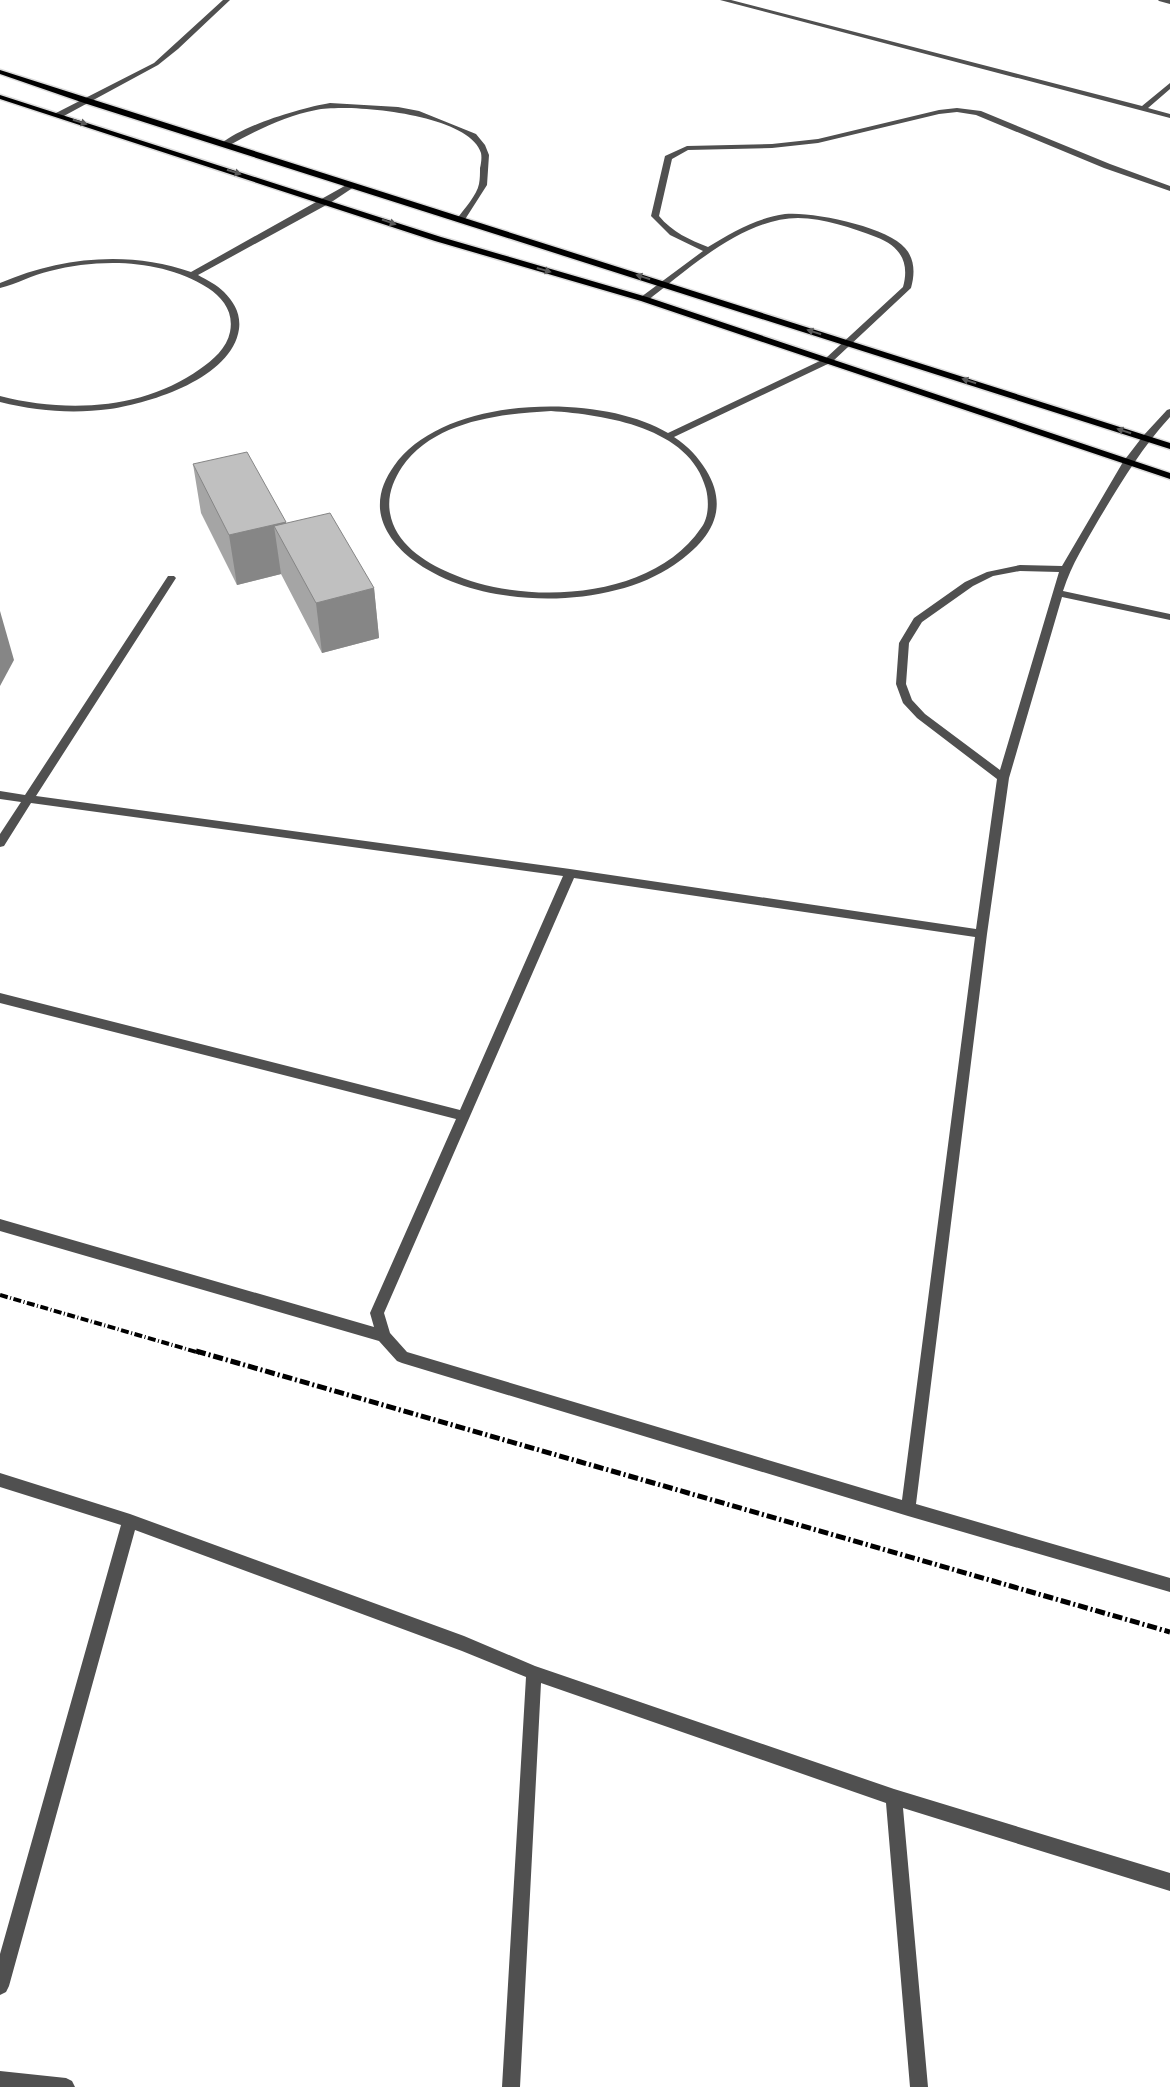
<svg xmlns="http://www.w3.org/2000/svg" width="1170" height="2087" viewBox="0 0 1170 2087" font-family="Manrope,sans-serif">
  <rect width="100%" height="100%" fill="#fff"/>
  <g fill="none" stroke-linecap="round" stroke-linejoin="round">
    <g stroke="#dbdbdb" stroke-width="3">
      <g id="major">
        <path d="M0,70L1170,443V449L84,103L0,74Z"/>
        <path d="M0,95L441,237L647,297L1170,473V479L641,301L435,241L0,99Z"/>
      </g>
    </g>
    <g fill="#505050" fill-rule="evenodd">
      <path d="M223,0H230L178,49L158,65L62,117H56V113L154,63Z"/>
      <path d="M720,0H731L1142,106L1170,83V89L1148,108L1170,114V118Z"/>
      <path d="M1158,0H1170V4L1159,1Z"/>
      <path d="M330,103L398,107L419,111L476,134L485,145L489,155L487,185L464,221L457,219C464,209 477,195 479,184C480,179 480,173 480,168C481,164 482,158 481,153C470,114 349,103 316,110C285,116 255,131 228,146L221,144C243,125 301,108 330,103Z"/>
      <path d="M957,108L981,111L1110,164L1170,186V191L1104,168L976,115L957,112L939,114L818,143L772,148L688,150L672,159L659,216C672,232 690,240 708,247C732,232 757,218 785,214C812,211 888,227 905,248C915,259 915,274 911,288L832,362L674,437C688,446 698,457 706,470C731,511 709,541 674,565C607,611 479,610 413,560C397,548 382,530 380,509C379,492 385,479 394,466C443,395 600,392 668,433L826,358L903,287C910,262 900,246 876,237C852,228 824,218 798,218C744,218 688,269 647,301H641V297L703,251L670,235L651,216L665,156L687,146L772,144L818,139L939,110ZM551,411C605,415 690,427 706,489C709,501 709,518 701,528C652,601 523,606 450,573C424,562 395,543 390,513C387,496 393,481 402,467C434,421 499,414 551,411Z"/>
      <path d="M350,183L357,185L330,203L198,275C207,280 217,285 224,292C234,302 241,314 239,329C232,378 151,403 110,409C72,414 37,411 0,402V396C66,413 143,410 200,369C213,360 227,348 230,332C234,312 223,298 208,288C162,259 101,258 50,271C32,275 17,284 0,288V283C60,257 129,250 191,272Z"/>
      <path d="M1170,409V417C1140,450 1122,481 1099,519C1085,544 1072,563 1063,591L1170,614V620L1062,597L1009,778L987,934L916,1504L1170,1578V1592L908,1516L402,1363L397,1361L379,1341L0,1231V1219L374,1327L370,1313L456,1119L0,1003V993L460,1110L563,876L31,803L4,846L0,847V834L21,802L0,799V791L25,795L168,576H174L176,578L36,796L570,869L976,929L997,779L917,718L903,703L896,684L899,643L914,618L965,582L987,572L1020,565L1062,566L1123,462L1143,436L1167,410ZM1020,571L1059,572L1000,770L925,714L912,700L906,684L909,643L922,622L973,586L993,576ZM574,878L975,937L902,1500L407,1352L390,1333L384,1313Z"/>
      <path d="M0,1473L130,1514L464,1636L535,1666L894,1789L1170,1873V1891L903,1808L928,2087H910L886,1803L541,1683L520,2087H502L526,1677L462,1651L135,1530L9,1986L6,1992L0,1995V1954L121,1525L0,1487Z"/>
      <path d="M0,2071L66,2078L72,2081L75,2087H0Z"/>
    </g>
    <use href="#major" fill="#000" fill-rule="evenodd"/>
    <path stroke="#000" stroke-width="4" stroke-dasharray="8 2.5 1 2.5" stroke-linecap="butt" d="M0,1295L200,1353"/>
    <path stroke="#000" stroke-width="5" stroke-dasharray="10 3 2 3" stroke-linecap="butt" d="M196,1351L1170,1632"/>
  </g>
  <path fill="#a5a5a5" d="M193,464L286,523L374,588L379,638L322,653L281,574L237,585L201,513Z"/>
  <g fill="#868686">
    <path d="M286,522L291,556L274,526L281,574L237,585L229,535Z"/>
    <path d="M374,588L379,638L322,653L316,603Z"/>
    <path d="M0,611L14,660L0,686Z"/>
  </g>
  <g fill="#c0c0c0" stroke="#868686">
    <path d="M247,452L286,522L229,535L193,464Z"/>
    <path d="M330,513L374,588L316,603L274,526Z"/>
  </g>
  <defs><path id="oneway-solid" d="M-6-.8H1V-3.2L6.5 0L1 3.2V.8H-6Z" transform="scale(1.25)"/></defs>
  <g fill="#595959">
    <use href="#oneway-solid" transform="translate(80 122) rotate(18)"/>
    <use href="#oneway-solid" transform="translate(234 172) rotate(18)"/>
    <use href="#oneway-solid" transform="translate(389 222) rotate(19)"/>
    <use href="#oneway-solid" transform="translate(544 270) rotate(16)"/>
    <use href="#oneway-solid" transform="translate(643 277) rotate(-162)"/>
    <use href="#oneway-solid" transform="translate(814 332) rotate(-162)"/>
    <use href="#oneway-solid" transform="translate(969 381) rotate(-162)"/>
    <use href="#oneway-solid" transform="translate(1124 431) rotate(-162)"/>
  </g>
</svg>
